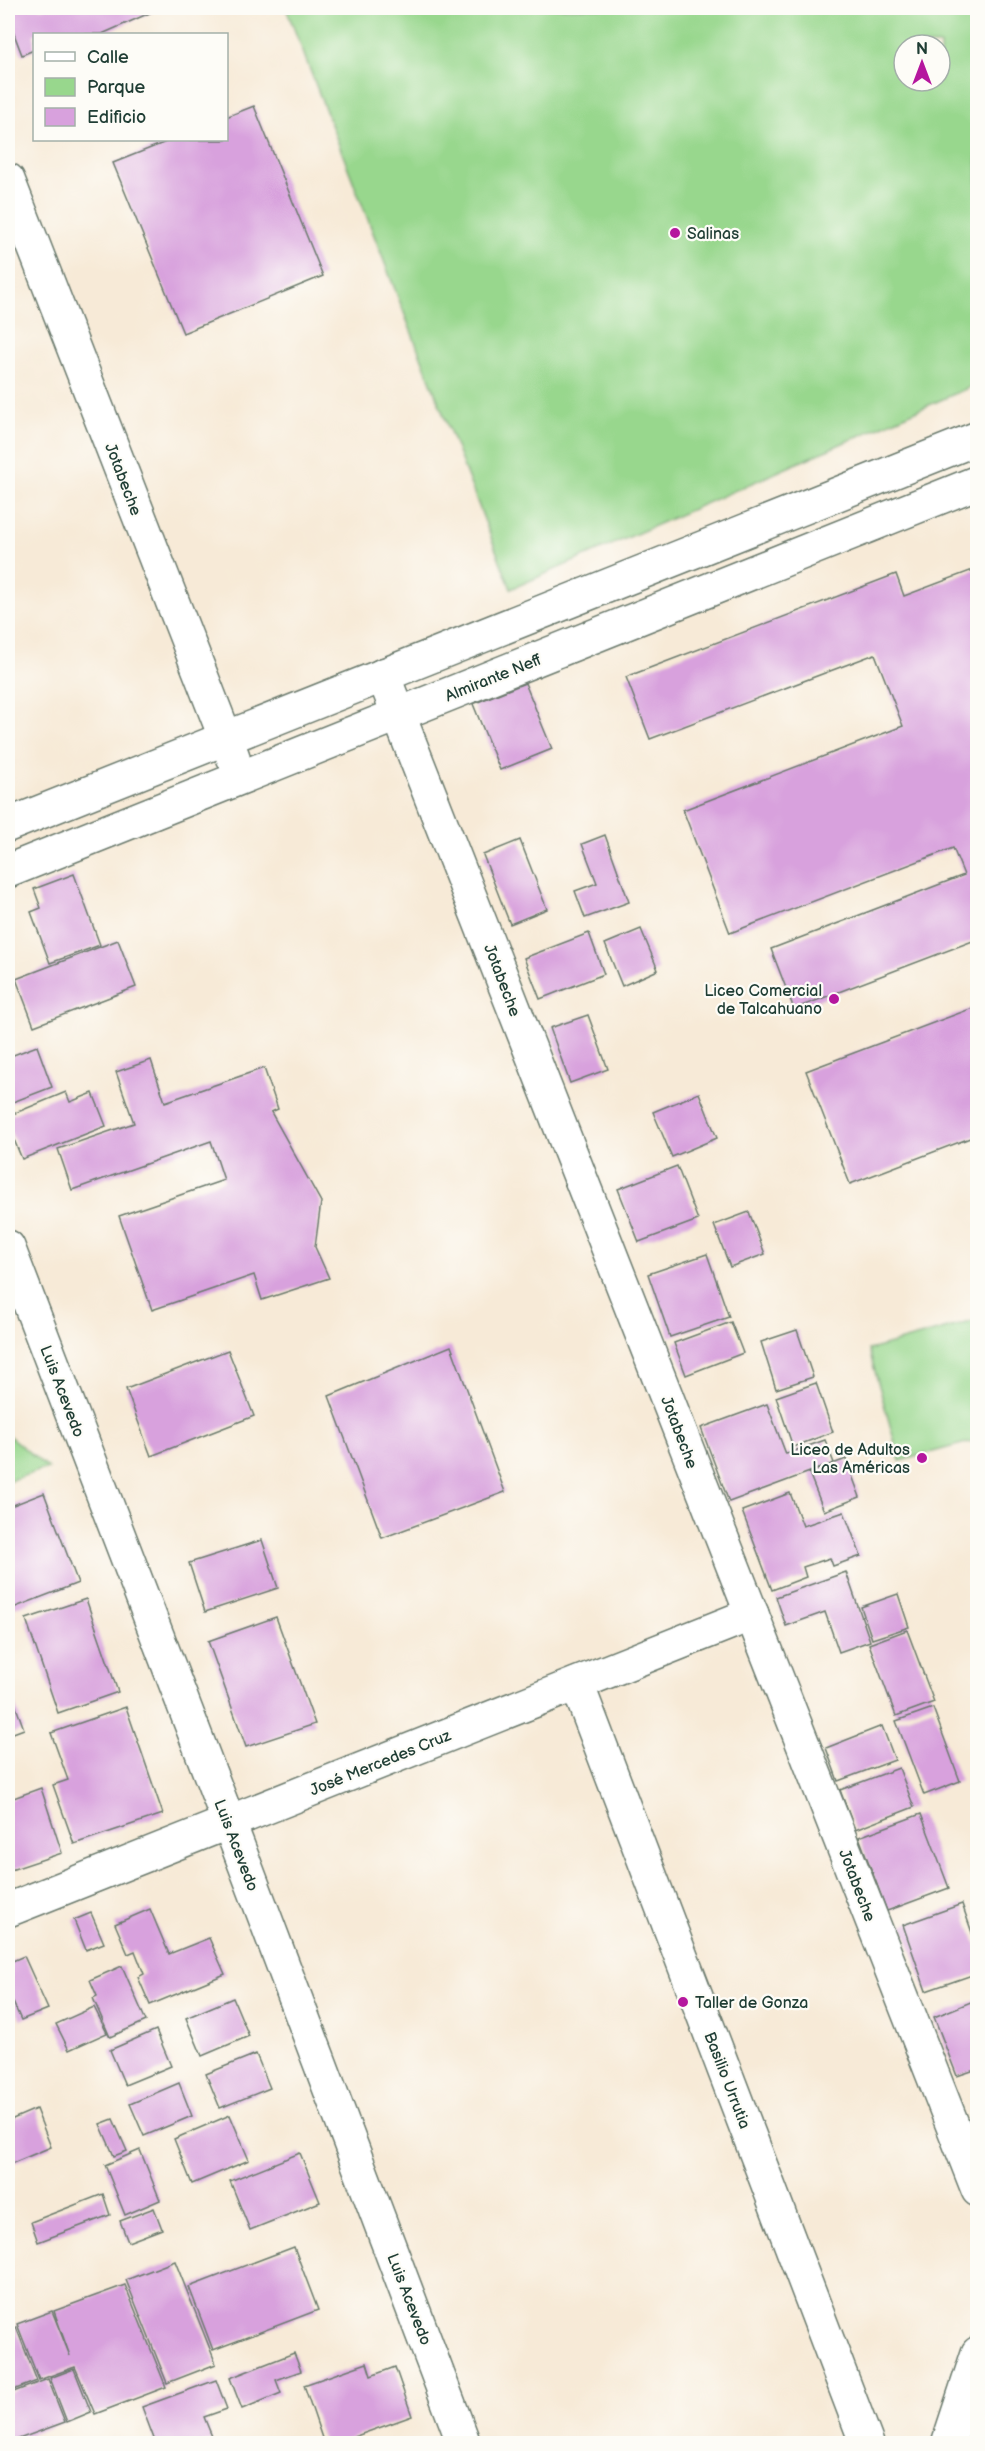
<svg xmlns="http://www.w3.org/2000/svg" width="985" height="2451" viewBox="0 0 985 2451" font-family="'Balsamiq Sans',sans-serif">
  <rect width="100%" height="100%" fill="#fdfcf7"/>
  <filter id="ink" filterUnits="userSpaceOnUse"><feTurbulence type="fractalNoise" baseFrequency=".0167" numOctaves="2"/><feDisplacementMap in="SourceGraphic" scale="12" xChannelSelector="R" yChannelSelector="G"/><feConvolveMatrix kernelMatrix="1 2 1 2 8 2 1 2 1" color-interpolation-filters="sRGB"/></filter>
  <filter id="wash" filterUnits="userSpaceOnUse"><feTurbulence type="fractalNoise" baseFrequency=".008" numOctaves="4" result="noise"/><feDisplacementMap in="SourceGraphic" scale="24" xChannelSelector="R" yChannelSelector="G"/><feGaussianBlur stdDeviation="1.35" result="paint"/><feColorMatrix in="noise" values="0 0 0 0 0 0 0 0 0 0 0 0 0 0 0 0 0 1.4 0 .05"/><feComposite in="paint" operator="in"/></filter>
  <g filter="url(#wash)">
    <rect width="100%" height="100%" fill="#f7ead7"/>
    <g fill="#98d78d" stroke="#5c8a60" stroke-width="1.5" fill-rule="evenodd">
      <path d="M286,8H977V384L511,589ZM904,45H940V81H904Z"/>
      <path d="M977,1320V1440L900,1461L869,1350Z"/>
      <path d="M8,1435L48,1468L8,1481Z"/>
    </g>
    <g id="blocks">
      <g fill="#d8a1dd">
        <path d="M8,8H161L102,34H34V50L22,55L8,18Z"/>
        <path d="M254,106L323,276L183,333L113,163L171,140H226V117Z"/>
        <path d="M978,568V939L794,1009L771,949L964,875L953,848L730,933L683,810L903,726L875,654L650,739L626,677L896,574L904,596Z"/>
        <path d="M525,683L552,749L500,770L473,704Z"/>
        <path d="M605,835L629,902L585,918L575,891L597,883L582,844Z"/>
        <path d="M520,840L547,909L510,924L483,855Z"/>
        <path d="M74,874L100,945L50,963L31,912L41,908L34,889Z"/>
        <path d="M641,929L658,970L622,986L605,944Z"/>
        <path d="M589,933L604,974L540,999L524,958Z"/>
        <path d="M118,940L136,987L34,1026L16,979Z"/>
        <path d="M978,1006V1135L850,1184L806,1071Z"/>
        <path d="M588,1015L608,1069L570,1083L550,1028Z"/>
        <path d="M37,1046L52,1087L8,1104V1057Z"/>
        <path d="M151,1060L165,1102L264,1068L278,1109L271,1112L321,1202L315,1247L329,1278L262,1300L254,1275L152,1310L119,1216L224,1180L211,1141L72,1190L58,1149L134,1123L116,1072Z"/>
        <path d="M66,1092L70,1102L93,1093L106,1126L22,1159L8,1125V1116Z"/>
        <path d="M699,1093L717,1138L672,1157L653,1112Z"/>
        <path d="M677,1166L698,1220L639,1242L618,1189Z"/>
        <path d="M749,1212L765,1254L730,1267L714,1225Z"/>
        <path d="M707,1254L729,1317L670,1337L648,1274Z"/>
        <path d="M731,1322L743,1353L686,1375L674,1343Z"/>
        <path d="M797,1330L813,1377L776,1389L761,1342Z"/>
        <path d="M451,1346L505,1492L382,1538L329,1396Z"/>
        <path d="M228,1350L254,1416L151,1456L126,1389Z"/>
        <path d="M816,1383L833,1432L793,1447L776,1397Z"/>
        <path d="M767,1404L786,1454L825,1440L834,1463L729,1502L701,1428Z"/>
        <path d="M846,1459L860,1497L824,1511L809,1473Z"/>
        <path d="M44,1493L78,1583L8,1610V1507Z"/>
        <path d="M790,1493L803,1526L844,1512L861,1556L833,1566L830,1558L803,1567L806,1577L772,1590L742,1511Z"/>
        <path d="M262,1540L278,1588L205,1612L189,1563Z"/>
        <path d="M846,1572L870,1641L839,1652L825,1612L786,1626L776,1597Z"/>
        <path d="M898,1594L909,1627L872,1639L861,1607Z"/>
        <path d="M86,1599L118,1692L58,1713L26,1619Z"/>
        <path d="M276,1617L315,1724L246,1747L208,1641Z"/>
        <path d="M907,1630L934,1702L896,1716L869,1644Z"/>
        <path d="M8,1685L24,1729L8,1735Z"/>
        <path d="M126,1707L163,1814L74,1844L53,1785L68,1780L51,1733Z"/>
        <path d="M933,1708L960,1781L924,1795L896,1721Z"/>
        <path d="M882,1726L895,1760L838,1781L826,1748Z"/>
        <path d="M899,1768L914,1807L855,1830L840,1790Z"/>
        <path d="M41,1788L62,1853L8,1871V1800Z"/>
        <path d="M921,1814L949,1888L887,1911L859,1837Z"/>
        <path d="M962,1904L978,1950V1973L926,1991L903,1925Z"/>
        <path d="M150,1909L169,1954L209,1938L225,1974L150,2005L138,1977L144,1974L135,1951L128,1954L115,1924Z"/>
        <path d="M91,1913L104,1943L86,1950L74,1920Z"/>
        <path d="M24,1956L48,2009L21,2020L8,1991V1963Z"/>
        <path d="M122,1966L146,2021L110,2037L93,1998L97,1996L90,1980Z"/>
        <path d="M233,1998L249,2036L202,2056L186,2018Z"/>
        <path d="M978,1999V2069L957,2076L934,2017Z"/>
        <path d="M94,2007L107,2033L69,2050L56,2024Z"/>
        <path d="M156,2030L171,2066L125,2085L110,2050Z"/>
        <path d="M256,2054L270,2088L220,2108L206,2074Z"/>
        <path d="M179,2083L192,2116L144,2136L130,2104Z"/>
        <path d="M36,2109L51,2147L8,2165V2121Z"/>
        <path d="M230,2115L249,2160L192,2184L174,2139Z"/>
        <path d="M113,2119L127,2151L114,2156L100,2124Z"/>
        <path d="M140,2150L160,2200L125,2215L105,2165Z"/>
        <path d="M300,2153L320,2202L250,2230L230,2181Z"/>
        <path d="M103,2194L110,2215L38,2242L31,2222Z"/>
        <path d="M154,2208L162,2229L128,2242L120,2221Z"/>
        <path d="M294,2247L318,2310L213,2350L189,2287Z"/>
        <path d="M175,2261L216,2364L167,2383L126,2280Z"/>
        <path d="M125,2285L166,2387L95,2414L75,2367L39,2380L17,2324L52,2311L70,2356L54,2311Z"/>
        <path d="M16,2327L37,2381L8,2392V2330Z"/>
        <path d="M294,2353L301,2371L276,2380L281,2393L242,2409L230,2378Z"/>
        <path d="M367,2363L371,2376L395,2367L412,2416L334,2444H324L304,2385Z"/>
        <path d="M74,2369L91,2412L67,2422L50,2378Z"/>
        <path d="M48,2379L65,2422L8,2443V2394Z"/>
        <path d="M216,2380L227,2409L204,2417L213,2439L201,2444H156L142,2407Z"/>
      </g>
    </g>
  </g>
  <g filter="url(#ink)">
    <use href="#blocks" fill-opacity="0" stroke="#6b7a6d" stroke-width="1.5"/>
    <g fill="none" stroke-linecap="round" stroke-linejoin="round">
      <g stroke="#6b7a6d" stroke-width="36">
        <g id="minor">
          <path d="M8,180L233,757"/>
          <path d="M383,675L978,2190"/>
          <path d="M8,825L978,438"/>
          <path d="M8,871L978,482"/>
          <path d="M8,1247L239,1849L464,2444"/>
          <path d="M577,1684L867,2444"/>
          <path d="M8,1910L752,1614"/>
          <path d="M948,2444L978,2353"/>
        </g>
      </g>
      <use href="#minor" stroke="#fff" stroke-width="33"/>
    </g>
  </g>
  <g fill="#b5179e" stroke="#fdfcf7" stroke-width="2">
    <circle cx="675" cy="233" r="6"/>
    <circle cx="834" cy="999" r="6"/>
    <circle cx="922" cy="1458" r="6"/>
    <circle cx="683" cy="2002" r="6"/>
  </g>
  <g text-anchor="middle" stroke-width="4.5" stroke-linejoin="round" paint-order="stroke">
    <g font-size="16" fill="#1f3d34" stroke="#fdfcf7" text-anchor="start">
      <text x="687" y="239">Salinas</text>
      <text x="822" y="996" text-anchor="end">Liceo Comercial<tspan x="822" dy="18">de Talcahuano</tspan></text>
      <text x="910" y="1455" text-anchor="end">Liceo de Adultos<tspan x="910" dy="18">Las Américas</tspan></text>
      <text x="695" y="2008">Taller de Gonza</text>
    </g>
    <g font-size="16" fill="#1f3d34" stroke="#fdfcf7">
      <text transform="translate(124 479) rotate(69)" y="6">Jotabeche</text>
      <text transform="translate(493 677) rotate(-22)" y="6">Almirante Neff</text>
      <text transform="translate(503 980) rotate(69)" y="6">Jotabeche</text>
      <text transform="translate(63 1391) rotate(69)" y="6">Luis Acevedo</text>
      <text transform="translate(680 1432) rotate(69)" y="6">Jotabeche</text>
      <text transform="translate(380 1762) rotate(-22)" y="6">José Mercedes Cruz</text>
      <text transform="translate(237 1845) rotate(69)" y="6">Luis Acevedo</text>
      <text transform="translate(858 1885) rotate(69)" y="6">Jotabeche</text>
      <text transform="translate(728 2080) rotate(69)" y="6">Basilio Urrutia</text>
      <text transform="translate(410 2299) rotate(69)" y="6">Luis Acevedo</text>
    </g>
  </g>
  <rect width="985" height="2451" fill="none" stroke="#fdfcf7" stroke-width="30"/>
  <rect x="33" y="33" width="195" height="108" fill="#fdfcf7" stroke="#a4b0a9" stroke-width="1.5"/>
  <rect x="45" y="52" width="30" height="9" fill="#ffffff" stroke="#a4b0a9" stroke-width="1.5"/>
  <text x="87" y="63" font-size="18" fill="#1f3d34">Calle</text>
  <rect x="45" y="78" width="30" height="18" fill="#98d78d" stroke="#a4b0a9" stroke-width="1.5"/>
  <text x="87" y="93" font-size="18" fill="#1f3d34">Parque</text>
  <rect x="45" y="108" width="30" height="18" fill="#d8a1dd" stroke="#a4b0a9" stroke-width="1.5"/>
  <text x="87" y="123" font-size="18" fill="#1f3d34">Edificio</text>
  <g transform="translate(922 63)"><circle r="28" fill="#fdfcf7" stroke="#a4b0a9" stroke-width="1.5"/>
  <path d="M0-4.5L10 22L0 15L-10 22Z" fill="#b5179e"/>
  <text y="-9" font-size="16" font-weight="bold" text-anchor="middle" fill="#1f3d34">N</text>
  </g>
</svg>
